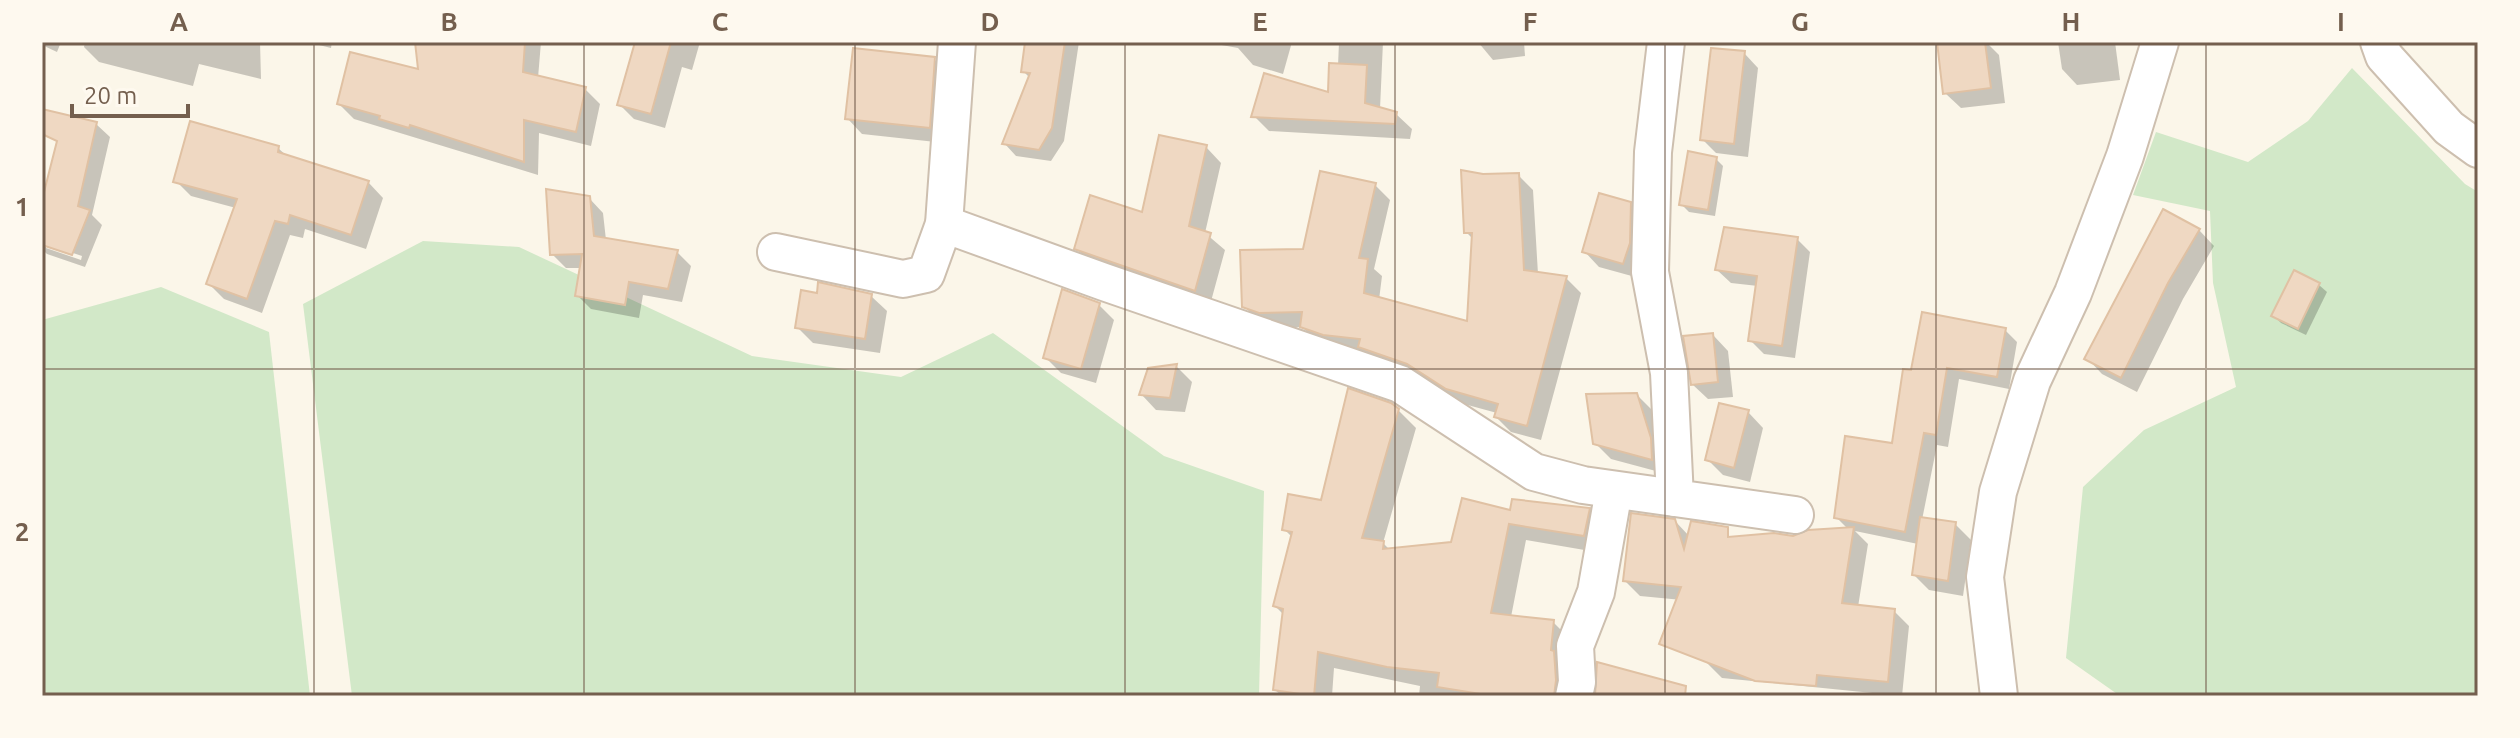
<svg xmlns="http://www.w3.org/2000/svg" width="2520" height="738" viewBox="0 0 2520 738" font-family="Ubuntu,sans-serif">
  <rect width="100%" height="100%" fill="#fbf6e9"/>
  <g fill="#d2e8c8">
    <path d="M2352,68L2465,184L2478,192V696H2120L2066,658L2083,487L2144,430L2236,387L2213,283L2210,211L2133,195L2156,132L2248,162L2308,121Z"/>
    <path d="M423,241L519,247L752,356L901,377L993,333L1164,456L1264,491L1259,696H352L303,304Z"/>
    <path d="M161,287L269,332L310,696H42V320Z"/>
  </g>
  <g fill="#0003" fill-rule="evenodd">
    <path d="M42,42H61L57,52L42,45Z"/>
    <path d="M85,42H260L261,79L199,64L193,86L99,62L84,47Z"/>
    <path d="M307,42H332L331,48Z"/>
    <path d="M417,42H541L538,78L585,89L600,104L591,146L539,133L538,175L354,119L339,104L420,71Z"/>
    <path d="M631,42H700L692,70L682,67L665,128L634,119L619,104L635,44Z"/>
    <path d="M1027,42H1079L1064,141L1051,161L1016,156L1004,143L1030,78L1023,71Z"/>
    <path d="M1205,42H1292L1283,74L1253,65L1238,48Z"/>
    <path d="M1339,42H1383L1380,109L1396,114L1412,129L1410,139L1269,131L1254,116L1330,95L1338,66Z"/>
    <path d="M1478,42H1524L1525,56L1493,60Z"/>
    <path d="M1939,42H1986L1999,55L2005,103L1961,108L1945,93Z"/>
    <path d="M2058,42H2115L2120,80L2077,85L2062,69Z"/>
    <path d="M1744,53L1758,68L1748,157L1716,153L1702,139Z"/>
    <path d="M934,59L949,74L945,143L862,134L847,118Z"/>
    <path d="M96,124L110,137L92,215L102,225L85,267L47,254L42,249V208ZM46,244L82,256L81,260L46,248Z"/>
    <path d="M1206,147L1221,163L1205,233L1225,250L1210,305L1092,264L1076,248L1143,215Z"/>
    <path d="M278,148L288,157L368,182L383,198L366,249L305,229L303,238L290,235L262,313L224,299L208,283L236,208L191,196L176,181Z"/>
    <path d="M1716,159L1723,166L1715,216L1689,212L1681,204Z"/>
    <path d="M1518,175L1533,190L1538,274L1566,278L1581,293L1541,440L1511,432L1496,417L1497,413L1464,404L1424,379L1375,362L1366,352L1340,350L1318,342L1302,327H1276L1259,322L1244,306L1375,185L1390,200L1374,269L1382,276L1379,300L1469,324L1474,240L1466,232L1483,176Z"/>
    <path d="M589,198L603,213L606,240L677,252L691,266L682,302L643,295L639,318L591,309L577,295L581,268H566L552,254Z"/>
    <path d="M1630,204L1645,220L1639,278L1599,267L1584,251Z"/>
    <path d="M2199,230L2214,246L2183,299L2137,392L2102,374L2087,358Z"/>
    <path d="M1797,239L1810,252L1795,358L1764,354L1750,340L1758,286L1731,283L1717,270Z"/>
    <path d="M2295,272L2319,285L2327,292L2306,335L2281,323L2274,316Z"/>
    <path d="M871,296L887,311L880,353L813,343L797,327Z"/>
    <path d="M1098,304L1114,320L1096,383L1061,373L1045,357Z"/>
    <path d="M2005,330L2017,342L2009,389L1959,379L1948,447L1937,445L1922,520L1955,524L1971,540L1963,596L1929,590L1914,575L1918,544L1855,531L1868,544L1858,607L1894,611L1909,626L1902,696L1722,678L1707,663L1734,539L1793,538L1848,529L1836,517L1894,445L1912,372Z"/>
    <path d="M1713,335L1728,351L1733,397L1708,399L1692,384Z"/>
    <path d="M1177,367L1192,382L1185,412L1156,410L1141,394L1149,370Z"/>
    <path d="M1637,395L1652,410L1666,455L1667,474L1611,459L1595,443Z"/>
    <path d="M1398,410L1416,428L1383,543L1390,550L1453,544L1512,512L1589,510L1606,527L1602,553L1526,540L1511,617L1553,622L1571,640L1572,696H1419L1420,686L1334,668L1332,696H1282L1275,690L1284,615L1275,606L1293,538L1284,529L1322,502Z"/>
    <path d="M1748,412L1763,428L1750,482L1723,475L1708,460Z"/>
    <path d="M1675,521L1690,537L1682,600L1640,596L1625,581Z"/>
  </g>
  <g fill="#efd8c2" stroke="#e0c1a3" stroke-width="2">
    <path d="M415,42H525L523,72L586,87L576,132L524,120V162L410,125L409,128L379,119L380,116L337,104L350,52L418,69Z"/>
    <path d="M635,42H671L651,114L617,105Z"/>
    <path d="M1025,42H1065L1052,128L1039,150L1002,144L1030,73L1021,72Z"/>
    <path d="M1937,42H1985L1991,88L1943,94Z"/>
    <path d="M853,48L935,57L930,128L845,119Z"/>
    <path d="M1711,48L1745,51L1734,144L1700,140Z"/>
    <path d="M1329,63L1367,65L1365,103L1397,112L1395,124L1251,117L1264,73L1328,92Z"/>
    <path d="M42,109L97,122L78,206L90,210L72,255L42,245V200L57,141L42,134Z"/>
    <path d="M190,121L279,146L278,152L369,181L351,235L290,215L288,224L275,221L247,299L206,284L237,199L173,182Z"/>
    <path d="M1159,135L1207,145L1189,226L1211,233L1195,291L1074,249L1090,195L1142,212Z"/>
    <path d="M1688,151L1717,157L1708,210L1679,205Z"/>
    <path d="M1461,170L1483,174L1519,173L1524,270L1567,276L1527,426L1494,417L1498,404L1446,389L1407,364L1358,347L1360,339L1323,335L1300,327L1302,312L1259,313L1242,307L1240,250L1303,249L1320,171L1376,183L1359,258L1368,259L1364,293L1467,321L1472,233H1464Z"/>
    <path d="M546,189L590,196L594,236L678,250L668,289L629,282L625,305L575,296L582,254L550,255Z"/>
    <path d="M1599,193L1631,202L1630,243L1623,264L1582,252Z"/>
    <path d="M2163,209L2200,229L2168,283L2121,378L2084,359Z"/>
    <path d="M1724,227L1798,237L1782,346L1748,341L1757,276L1715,270Z"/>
    <path d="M2294,270L2320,283L2298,329L2271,316Z"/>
    <path d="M818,282L872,294L865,339L795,328L801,290L817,293Z"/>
    <path d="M1062,289L1100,303L1081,369L1043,358Z"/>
    <path d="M1922,312L2006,328L1997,377L1947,368L1936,435L1924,433L1905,532L1834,518L1845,436L1892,443L1903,369L1911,370Z"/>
    <path d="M1713,333L1718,382L1691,385L1683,336Z"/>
    <path d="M1177,364L1170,398L1139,395L1148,368Z"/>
    <path d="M1348,388L1391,403L1399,409L1362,538L1384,541L1383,549L1451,542L1462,498L1510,510L1512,499L1590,508L1584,536L1509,524L1491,613L1554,620L1551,650L1554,651L1556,680L1554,696H1493L1437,687L1439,673L1387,667L1318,652L1314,696L1273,690L1283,609L1273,606L1292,532L1282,530L1288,494L1321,500Z"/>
    <path d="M1637,393L1651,438L1652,460L1593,444L1586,394Z"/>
    <path d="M1719,403L1749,410L1734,468L1705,460Z"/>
    <path d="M1631,513L1675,519L1684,549L1691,521L1728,527V537L1774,533L1793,536L1808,530L1854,527L1842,603L1895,609L1888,682L1817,675L1816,686L1755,681L1659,644L1681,587L1623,581Z"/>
    <path d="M1920,517L1956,522L1948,581L1912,575Z"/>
    <path d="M1597,662L1686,686L1685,696H1595Z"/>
  </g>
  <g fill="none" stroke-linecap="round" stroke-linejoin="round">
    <g stroke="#cdbfaf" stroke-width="40">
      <g id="minor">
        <path d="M1666,42L1653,152L1650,272L1669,373L1675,498L1795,515"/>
        <path d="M2379,42L2384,56L2449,128L2478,149"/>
        <path d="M944,224L1104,282L1400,384L1534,472L1583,485L1675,498"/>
        <path d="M776,252L903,279L926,274L944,224L957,42"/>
        <path d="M1574,696L1577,682L1575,646L1596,592L1614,490"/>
        <path d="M1999,696L1985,577L1998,492L2032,381L2073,293L2125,156L2160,42"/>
      </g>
    </g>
    <use href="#minor" stroke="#fff" stroke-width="36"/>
  </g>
  <path fill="none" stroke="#745f4e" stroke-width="2" stroke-opacity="0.55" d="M314,42V696M584,42V696M855,42V696M1125,42V696M1395,42V696M1665,42V696M1936,42V696M2206,42V696M42,369H2478"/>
  <rect width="2520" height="738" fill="none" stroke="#fef9ef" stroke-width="88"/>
  <path d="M72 104v12h116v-12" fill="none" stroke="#745f4e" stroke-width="4"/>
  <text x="84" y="104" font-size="24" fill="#745f4e" stroke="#fef9ef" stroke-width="6" paint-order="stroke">20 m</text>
  <rect x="44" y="44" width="2432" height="650" fill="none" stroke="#745f4e" stroke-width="3"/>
  <g font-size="26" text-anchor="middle" font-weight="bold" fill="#745f4e">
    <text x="179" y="31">A</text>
    <text x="449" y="31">B</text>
    <text x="720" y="31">C</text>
    <text x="990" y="31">D</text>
    <text x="1260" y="31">E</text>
    <text x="1530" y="31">F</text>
    <text x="1800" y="31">G</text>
    <text x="2071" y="31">H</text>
    <text x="2341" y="31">I</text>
    <text x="22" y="216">1</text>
    <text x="22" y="541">2</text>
  </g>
</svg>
